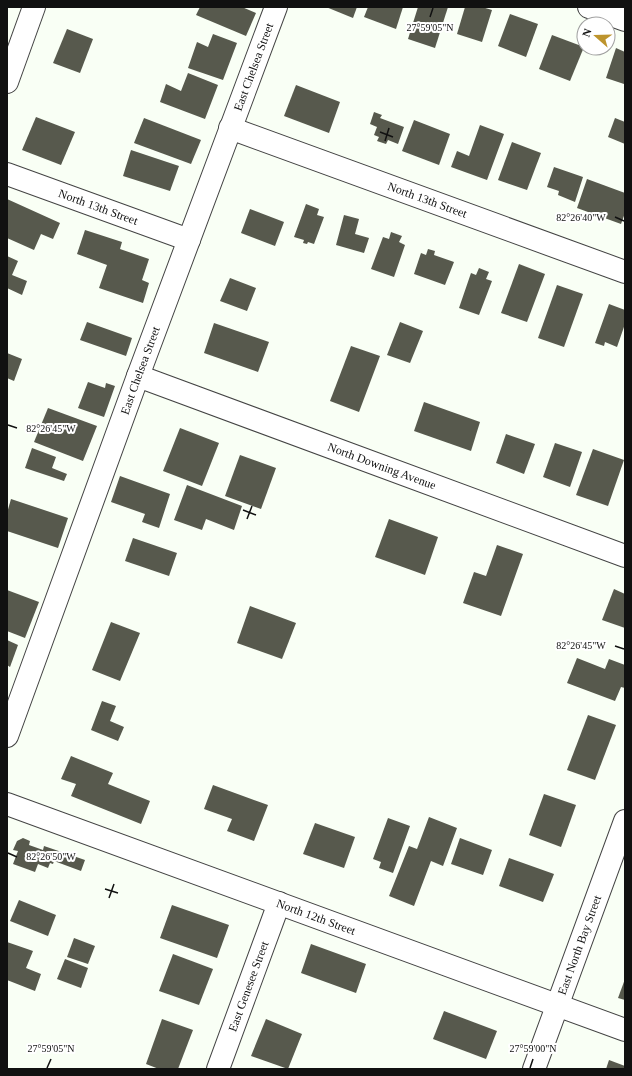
<svg xmlns="http://www.w3.org/2000/svg" width="632" height="1076" viewBox="0 0 632 1076" font-family="Georgia,serif">
  <rect width="100%" height="100%" fill="#f9fff5"/>
  <g fill="#57594d">
    <path d="M200,7H242L256,13L246,36L196,15Z"/>
    <path d="M326,7H357L353,18Z"/>
    <path d="M368,7H403L396,29L364,17Z"/>
    <path d="M418,7H448L435,48L408,39Z"/>
    <path d="M465,7H482L492,10L482,42L457,34Z"/>
    <path d="M510,14L538,24L526,57L498,46Z"/>
    <path d="M67,29L93,39L80,73L53,63Z"/>
    <path d="M213,34L237,43L223,80L188,68L197,42L208,47Z"/>
    <path d="M552,35L584,47L570,81L539,69Z"/>
    <path d="M616,48L625,52L624,84L606,78Z"/>
    <path d="M188,73L218,85L205,119L160,102L166,84L181,91Z"/>
    <path d="M296,85L340,102L329,133L284,116Z"/>
    <path d="M374,112L382,115L380,118L404,127L398,144L388,140L386,144L377,141L379,137L374,135L377,127L370,124Z"/>
    <path d="M36,117L75,132L61,165L22,150Z"/>
    <path d="M144,118L201,140L191,164L134,143Z"/>
    <path d="M615,118L625,122V144L608,137Z"/>
    <path d="M414,120L450,134L439,165L402,151Z"/>
    <path d="M480,125L504,134L487,180L451,167L457,151L469,156Z"/>
    <path d="M512,142L541,153L527,190L498,180Z"/>
    <path d="M131,150L179,166L170,191L123,176Z"/>
    <path d="M554,167L583,177L575,202L558,195L559,191L547,187Z"/>
    <path d="M587,179L625,193V213L621,224L577,208Z"/>
    <path d="M7,199L60,223L53,239L41,234L34,250L7,238Z"/>
    <path d="M306,204L319,209L317,215L324,217L314,244L308,242L307,244L303,243L304,240L294,237Z"/>
    <path d="M250,209L284,222L275,246L241,233Z"/>
    <path d="M344,215L359,219L355,234L369,238L364,253L336,245Z"/>
    <path d="M85,230L122,242L120,249L149,259L142,280L149,283L143,303L99,288L107,265L77,254Z"/>
    <path d="M391,232L402,236L399,242L405,245L394,277L371,269L383,237L389,239Z"/>
    <path d="M428,249L435,251L434,255L454,262L445,285L414,274L421,253L426,255Z"/>
    <path d="M7,256L18,261L12,275L27,281L22,295L7,288Z"/>
    <path d="M519,264L545,274L527,322L501,313Z"/>
    <path d="M479,268L489,272L486,279L492,281L479,315L459,308L471,273L476,275Z"/>
    <path d="M230,278L256,288L247,311L220,301Z"/>
    <path d="M557,285L583,294L564,347L538,338Z"/>
    <path d="M609,304L625,310V324L617,347L605,342L604,346L595,343Z"/>
    <path d="M87,322L132,338L126,356L80,340Z"/>
    <path d="M400,322L423,331L410,363L387,355Z"/>
    <path d="M214,323L269,342L258,372L204,353Z"/>
    <path d="M351,346L380,356L359,412L330,401Z"/>
    <path d="M7,353L22,359L14,381L7,378Z"/>
    <path d="M88,382L105,388L106,383L115,386L104,417L78,408Z"/>
    <path d="M424,402L480,422L471,451L414,431Z"/>
    <path d="M48,408L97,426L83,461L34,442Z"/>
    <path d="M180,428L219,443L202,486L163,471Z"/>
    <path d="M506,434L535,444L524,474L496,463Z"/>
    <path d="M555,443L582,452L570,487L543,477Z"/>
    <path d="M32,448L56,457L52,468L67,474L64,481L25,468Z"/>
    <path d="M593,449L624,460L608,506L576,495Z"/>
    <path d="M240,455L276,468L261,509L225,496Z"/>
    <path d="M120,476L170,494L159,528L142,522L145,514L111,502Z"/>
    <path d="M187,485L242,506L234,530L206,519L202,530L174,520Z"/>
    <path d="M11,499L68,518L58,548L7,531V513Z"/>
    <path d="M389,519L438,537L425,575L375,557Z"/>
    <path d="M133,538L177,553L169,576L125,561Z"/>
    <path d="M497,545L523,554L501,616L463,603L474,572L486,576Z"/>
    <path d="M614,589L625,594V628L602,620Z"/>
    <path d="M7,590L39,602L25,638L7,631Z"/>
    <path d="M250,606L296,623L282,659L237,643Z"/>
    <path d="M111,622L140,633L120,681L92,670Z"/>
    <path d="M7,640L18,645L10,667L7,665Z"/>
    <path d="M577,658L605,669L609,659L625,665V688L621,687L615,701L567,683Z"/>
    <path d="M102,701L116,706L110,721L124,727L118,741L91,730Z"/>
    <path d="M588,715L616,725L595,780L567,770Z"/>
    <path d="M71,756L113,773L108,784L150,801L141,824L71,796L76,784L61,779Z"/>
    <path d="M213,785L268,805L254,841L227,831L232,819L204,809Z"/>
    <path d="M544,794L576,805L561,847L529,835Z"/>
    <path d="M429,817L457,828L443,866L431,861L414,906L389,896L409,846L417,849Z"/>
    <path d="M388,818L410,826L393,873L379,868L381,862L373,859Z"/>
    <path d="M315,823L355,837L344,868L303,854Z"/>
    <path d="M23,838L30,841L29,845L43,850L44,846L85,860L81,871L54,861L53,864L50,863L48,868L38,864L35,872L13,864L18,851L13,850L17,841Z"/>
    <path d="M460,838L492,850L483,875L451,864Z"/>
    <path d="M509,858L554,874L543,902L499,886Z"/>
    <path d="M19,900L56,915L48,936L10,921Z"/>
    <path d="M172,905L229,925L217,958L160,938Z"/>
    <path d="M74,938L95,946L88,964L67,957Z"/>
    <path d="M7,942L33,951L26,968L41,974L35,991L7,980Z"/>
    <path d="M311,944L366,964L356,993L301,973Z"/>
    <path d="M173,954L213,969L199,1005L159,991Z"/>
    <path d="M65,959L88,968L81,988L57,979Z"/>
    <path d="M625,979V1000L618,998Z"/>
    <path d="M444,1011L497,1031L486,1059L433,1039Z"/>
    <path d="M162,1019L193,1030L178,1069H159L146,1064Z"/>
    <path d="M266,1019L302,1034L288,1069L251,1056Z"/>
    <path d="M609,1060L625,1066V1069H606Z"/>
  </g>
  <g fill="none" stroke-linecap="round" stroke-linejoin="round">
    <g stroke="#444" stroke-width="24">
      <g id="minor">
        <path d="M589,7L625,20"/>
        <path d="M7,82L34,7"/>
        <path id="s1" d="M230,128L625,272"/>
        <path id="s2" d="M7,174L189,240"/>
        <path id="s3" d="M138,376L625,556"/>
        <path id="s4" d="M7,736L138,376L276,7"/>
        <path id="s5" d="M7,804L625,1030"/>
        <path id="s6" d="M218,1069L279,903"/>
        <path id="s7" d="M534,1069L625,821"/>
      </g>
    </g>
    <use href="#minor" stroke="#fff" stroke-width="22"/>
  </g>
  <path fill="none" stroke="#111" stroke-width="1.5" d="M430,17L433,8M380,132L393,137M385,141L389,128M615,217L624,221M8,425L17,428M243,510L256,515M247,519L252,506M615,646L624,649M8,853L17,857M105,889L118,893M109,898L114,884M47,1068L51,1059M530,1068L533,1059"/>
  <g text-anchor="middle" stroke-width="4" stroke-linejoin="round" paint-order="stroke">
    <g font-size="12" fill="#111" stroke="#fff">
      <text dy="4" stroke="none"><textPath href="#s4" startOffset="713">East Chelsea Street</textPath></text>
      <text dy="4" stroke="none"><textPath href="#s1" startOffset="210">North 13th Street</textPath></text>
      <text dy="4" stroke="none"><textPath href="#s2" startOffset="97">North 13th Street</textPath></text>
      <text dy="4" stroke="none"><textPath href="#s4" startOffset="389">East Chelsea Street</textPath></text>
      <text dy="4" stroke="none"><textPath href="#s3" startOffset="260">North Downing Avenue</textPath></text>
      <text dy="4" stroke="none"><textPath href="#s5" startOffset="329">North 12th Street</textPath></text>
      <text dy="4" stroke="none"><textPath href="#s7" startOffset="132">East North Bay Street</textPath></text>
      <text dy="4" stroke="none"><textPath href="#s6" startOffset="88">East Genesee Street</textPath></text>
    </g>
  </g>
  <g font-size="10" text-anchor="middle" fill="#111" stroke="#fff" stroke-width="4" stroke-linejoin="round" paint-order="stroke">
    <text x="430" y="31">27°59'05"N</text>
    <text x="581" y="221">82°26'40"W</text>
    <text x="51" y="432">82°26'45"W</text>
    <text x="581" y="649">82°26'45"W</text>
    <text x="51" y="860">82°26'50"W</text>
    <text x="51" y="1052">27°59'05"N</text>
    <text x="533" y="1052">27°59'00"N</text>
  </g>
  <rect width="632" height="1076" fill="none" stroke="#111111" stroke-width="16"/>
  <g transform="translate(596 36) rotate(290)"><circle r="19" fill="#ffffff" stroke="#a0a0a0"/>
  <path d="M0-3L7 15L0 10L-7 15Z" fill="#bd942d"/>
  <text y="-6" font-size="11" font-weight="bold" text-anchor="middle" fill="#111111">N</text>
  </g>
</svg>
